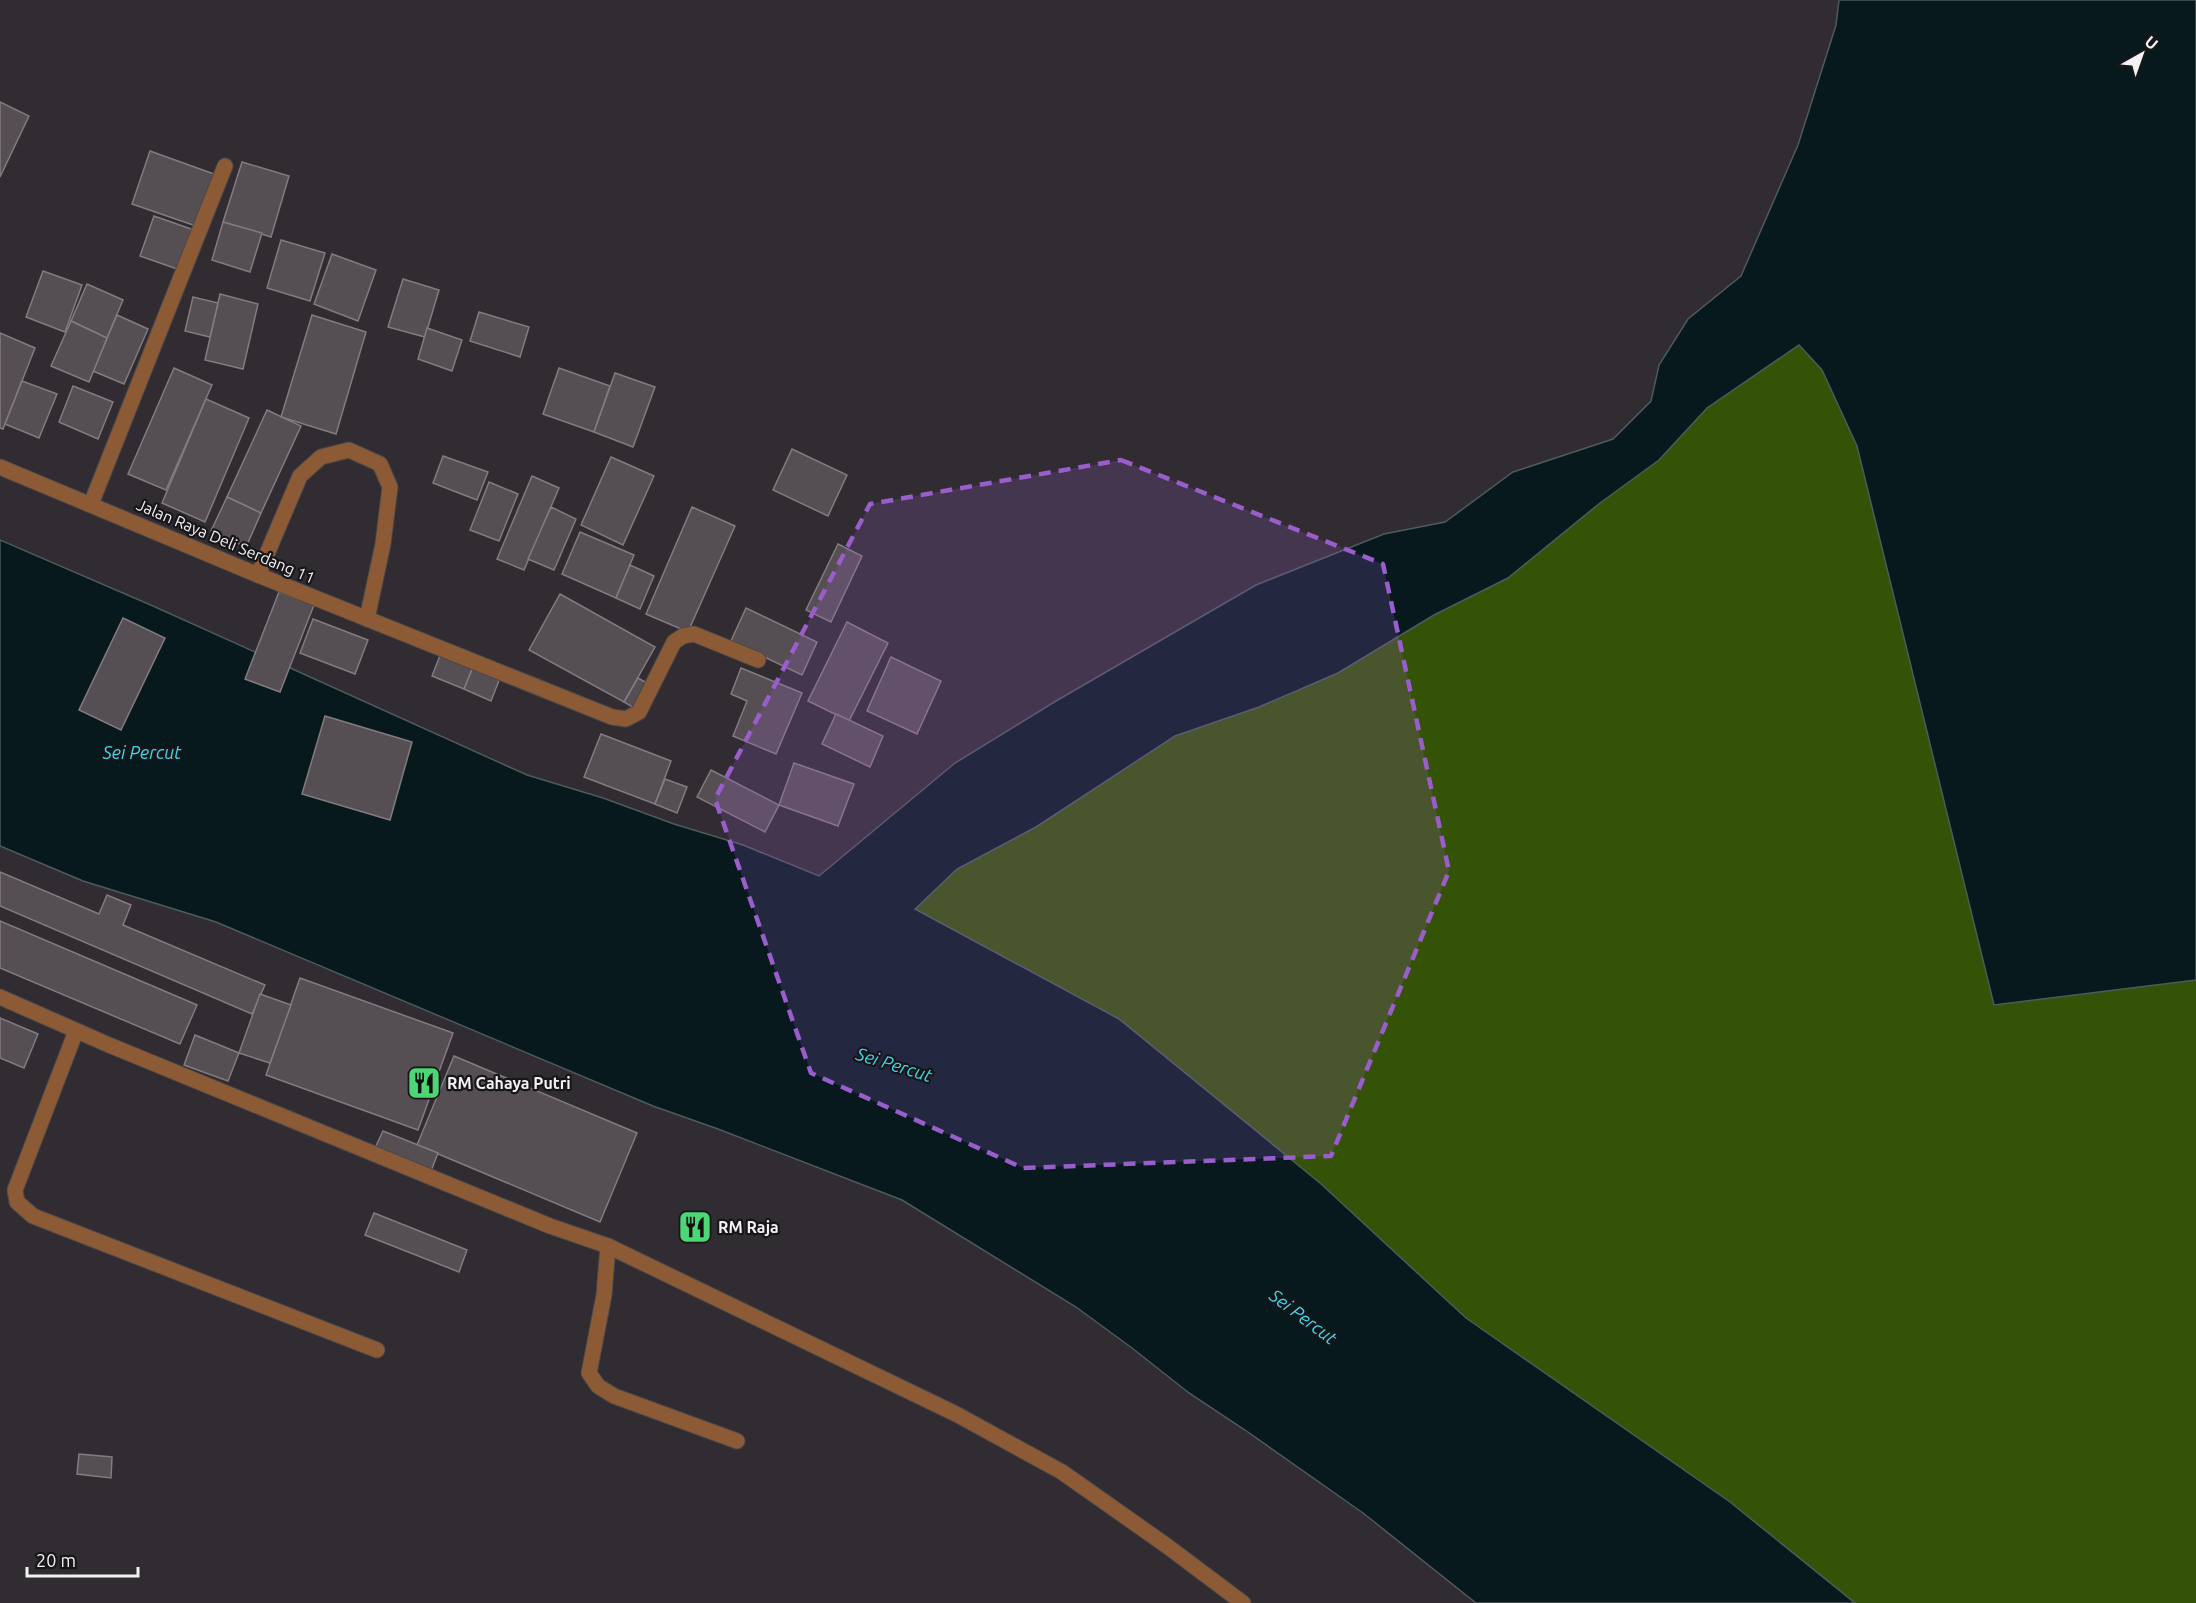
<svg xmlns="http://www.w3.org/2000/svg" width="2196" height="1603" viewBox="0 0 2196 1603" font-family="Ubuntu,sans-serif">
  <rect width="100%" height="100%" fill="#302c31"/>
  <path fill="#355306" d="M1799,344L1822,370L1857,446L1994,1005L2196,980V1603H1855L1730,1502L1466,1318L1320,1183L915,909L957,869L1036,827L1175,736L1259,707L1338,673L1434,615L1508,578L1600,503L1659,460L1707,408Z"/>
  <path fill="#07191d" stroke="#4e5a5e" stroke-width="1.5" d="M1839,0H2196V980L1994,1005L1857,446L1822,370L1799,345L1707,408L1659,460L1600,503L1508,578L1434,615L1338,673L1259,707L1175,736L1036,827L957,869L915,909L1119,1019L1320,1183L1466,1318L1730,1502L1855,1603H1476L1363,1513L1245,1430L1189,1393L1132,1348L1076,1307L902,1200L718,1129L653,1106L216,922L83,881L0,846V540L153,606L527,775L603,798L674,824L743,845L819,876L955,763L1056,701L1256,585L1384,534L1445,522L1513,472L1613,439L1651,401L1659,365L1688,319L1741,276L1798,145L1836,25Z"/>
  <g fill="#554e53" stroke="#827b80" stroke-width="1.5">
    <path d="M0,102L29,116L0,177Z"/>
    <path d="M150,151L214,174L196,226L132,204Z"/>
    <path d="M242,162L289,176L271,237L223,222Z"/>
    <path d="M154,216L194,230L180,270L140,256Z"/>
    <path d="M223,222L262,233L250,272L212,260Z"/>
    <path d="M281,240L325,253L310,301L267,288Z"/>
    <path d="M332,254L376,270L358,321L314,304Z"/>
    <path d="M43,271L82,285L65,332L26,317Z"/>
    <path d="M403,279L439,290L425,337L388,327Z"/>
    <path d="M87,284L123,300L107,338L71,321Z"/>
    <path d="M220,294L258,304L243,369L205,360Z"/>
    <path d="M193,297L218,303L210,337L185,331Z"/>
    <path d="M479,312L529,327L520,357L470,341Z"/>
    <path d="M117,315L148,329L124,384L93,371Z"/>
    <path d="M312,315L366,332L336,434L281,417Z"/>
    <path d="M71,321L107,338L89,382L51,366Z"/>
    <path d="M427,328L462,340L452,371L418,359Z"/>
    <path d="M0,333L35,348L3,429L0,428Z"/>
    <path d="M174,368L212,385L166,490L128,474Z"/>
    <path d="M559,368L610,386L594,432L543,414Z"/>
    <path d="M615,373L655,387L633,447L594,432Z"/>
    <path d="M22,381L57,394L39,438L5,424Z"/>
    <path d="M73,386L113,402L98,439L59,422Z"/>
    <path d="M206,399L249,418L205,522L162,503Z"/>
    <path d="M267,410L301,426L261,513L227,497Z"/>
    <path d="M792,449L847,475L828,516L773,490Z"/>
    <path d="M443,456L488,472L477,500L433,483Z"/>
    <path d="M611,457L654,476L623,545L581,525Z"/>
    <path d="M532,476L559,488L524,570L497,559Z"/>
    <path d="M489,482L518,494L499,541L470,530Z"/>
    <path d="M227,497L261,513L246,547L211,531Z"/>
    <path d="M551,507L576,519L554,570L528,559Z"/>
    <path d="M692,507L735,526L688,632L646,614Z"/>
    <path d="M580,532L634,555L616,598L562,574Z"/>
    <path d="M838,544L862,556L831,622L806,610Z"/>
    <path d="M630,565L654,576L640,609L616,598Z"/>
    <path d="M279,592L314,605L280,692L245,679Z"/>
    <path d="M560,594L655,647L624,702L529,650Z"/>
    <path d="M746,608L817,642L802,675L731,641Z"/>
    <path d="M123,618L165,638L121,730L79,710Z"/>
    <path d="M313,619L368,640L355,674L300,653Z"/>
    <path d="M847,622L888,643L849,721L808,701Z"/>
    <path d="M441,653L473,667L464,689L432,676Z"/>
    <path d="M891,657L941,681L917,734L867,711Z"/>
    <path d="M473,667L500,678L491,701L464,689Z"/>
    <path d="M741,668L802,693L776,754L733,736L747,701L731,694Z"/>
    <path d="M638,678L647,683L634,708L624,702Z"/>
    <path d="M836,714L883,736L870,767L822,744Z"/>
    <path d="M325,716L412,742L390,820L302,794Z"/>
    <path d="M601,734L671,761L655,804L584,777Z"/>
    <path d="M794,763L854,784L838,826L779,805Z"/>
    <path d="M711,770L779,805L765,832L697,797Z"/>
    <path d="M665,779L687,787L677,813L655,804Z"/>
    <path d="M0,872L99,914L107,895L131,905L123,925L265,985L252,1014L0,906Z"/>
    <path d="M0,921L197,1005L180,1044L0,968Z"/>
    <path d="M300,978L453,1033L418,1130L266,1075Z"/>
    <path d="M260,994L291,1005L270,1063L239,1053Z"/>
    <path d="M0,1018L38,1034L24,1068L0,1058Z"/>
    <path d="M195,1035L239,1053L228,1081L184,1065Z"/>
    <path d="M454,1056L637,1133L600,1222L417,1145Z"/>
    <path d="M383,1131L438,1153L431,1171L375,1148Z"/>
    <path d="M374,1213L467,1250L459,1272L365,1235Z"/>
    <path d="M79,1454L112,1457L111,1478L77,1474Z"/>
  </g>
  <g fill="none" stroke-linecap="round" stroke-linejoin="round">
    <g stroke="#4b484c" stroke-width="17">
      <g id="minor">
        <path d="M91,504L225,166"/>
        <path d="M258,575L300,476L321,457L349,450L380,464L390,487L383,544L367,619"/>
        <path d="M0,997L109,1045L550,1226L608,1246L604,1295L589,1373L598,1386L614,1396L737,1441"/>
        <path d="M76,1031L15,1190L17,1202L33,1216L377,1350"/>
        <path d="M608,1246L956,1414L1062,1472L1167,1546L1243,1603"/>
      </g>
    </g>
    <g stroke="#4b484c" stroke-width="17">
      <path id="tertiary" d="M0,467L258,575L612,717L626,719L639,712L674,642L683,636L694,634L758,660"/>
    </g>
    <use href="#minor" stroke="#8c5a34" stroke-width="15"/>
    <use href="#tertiary" stroke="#8c5a34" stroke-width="15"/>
  </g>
  <path fill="#995dcc" fill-opacity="0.2" stroke="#995dcc" stroke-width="4.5" stroke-dasharray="12 8" stroke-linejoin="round" d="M1121,460L1383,564L1449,871L1331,1156L1023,1168L811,1073L715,799L870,504Z"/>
  <defs>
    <g id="restaurant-square" transform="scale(1.725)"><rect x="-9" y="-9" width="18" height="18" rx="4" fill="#4dd676" stroke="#171618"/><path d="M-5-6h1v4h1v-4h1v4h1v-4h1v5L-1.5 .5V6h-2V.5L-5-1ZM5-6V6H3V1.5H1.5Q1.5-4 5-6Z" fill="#111"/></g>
  </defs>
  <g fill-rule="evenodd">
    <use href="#restaurant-square" x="424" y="1083"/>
    <use href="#restaurant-square" x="695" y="1227"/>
  </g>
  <g text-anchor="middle" stroke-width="4.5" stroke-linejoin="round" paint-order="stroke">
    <g font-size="16" fill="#f4f1f5" stroke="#171618">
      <text transform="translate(226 541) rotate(23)" y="6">Jalan Raya Deli Serdang 11</text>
    </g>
    <g font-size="16" font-weight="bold" fill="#f4f1f5" stroke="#171618" text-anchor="start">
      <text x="447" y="1089">RM Cahaya Putri</text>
      <text x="718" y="1233">RM Raja</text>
    </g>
    <g font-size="18" font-style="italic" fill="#40d7ed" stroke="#171618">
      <text x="142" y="759">Sei Percut</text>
      <text transform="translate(894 1065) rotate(17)" y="6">Sei Percut</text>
      <text transform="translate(1303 1317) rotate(37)" y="6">Sei Percut</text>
    </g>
  </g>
  <g transform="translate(2142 54) rotate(40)" stroke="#171618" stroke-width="4.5" paint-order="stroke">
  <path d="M0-4.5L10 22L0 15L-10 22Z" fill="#f4f1f5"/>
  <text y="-9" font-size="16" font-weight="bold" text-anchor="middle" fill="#f4f1f5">U</text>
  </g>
  <path d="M27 1567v9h111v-9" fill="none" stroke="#f4f1f5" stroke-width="3"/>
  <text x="36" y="1567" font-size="18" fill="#f4f1f5" stroke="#171618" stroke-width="4.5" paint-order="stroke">20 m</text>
</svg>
